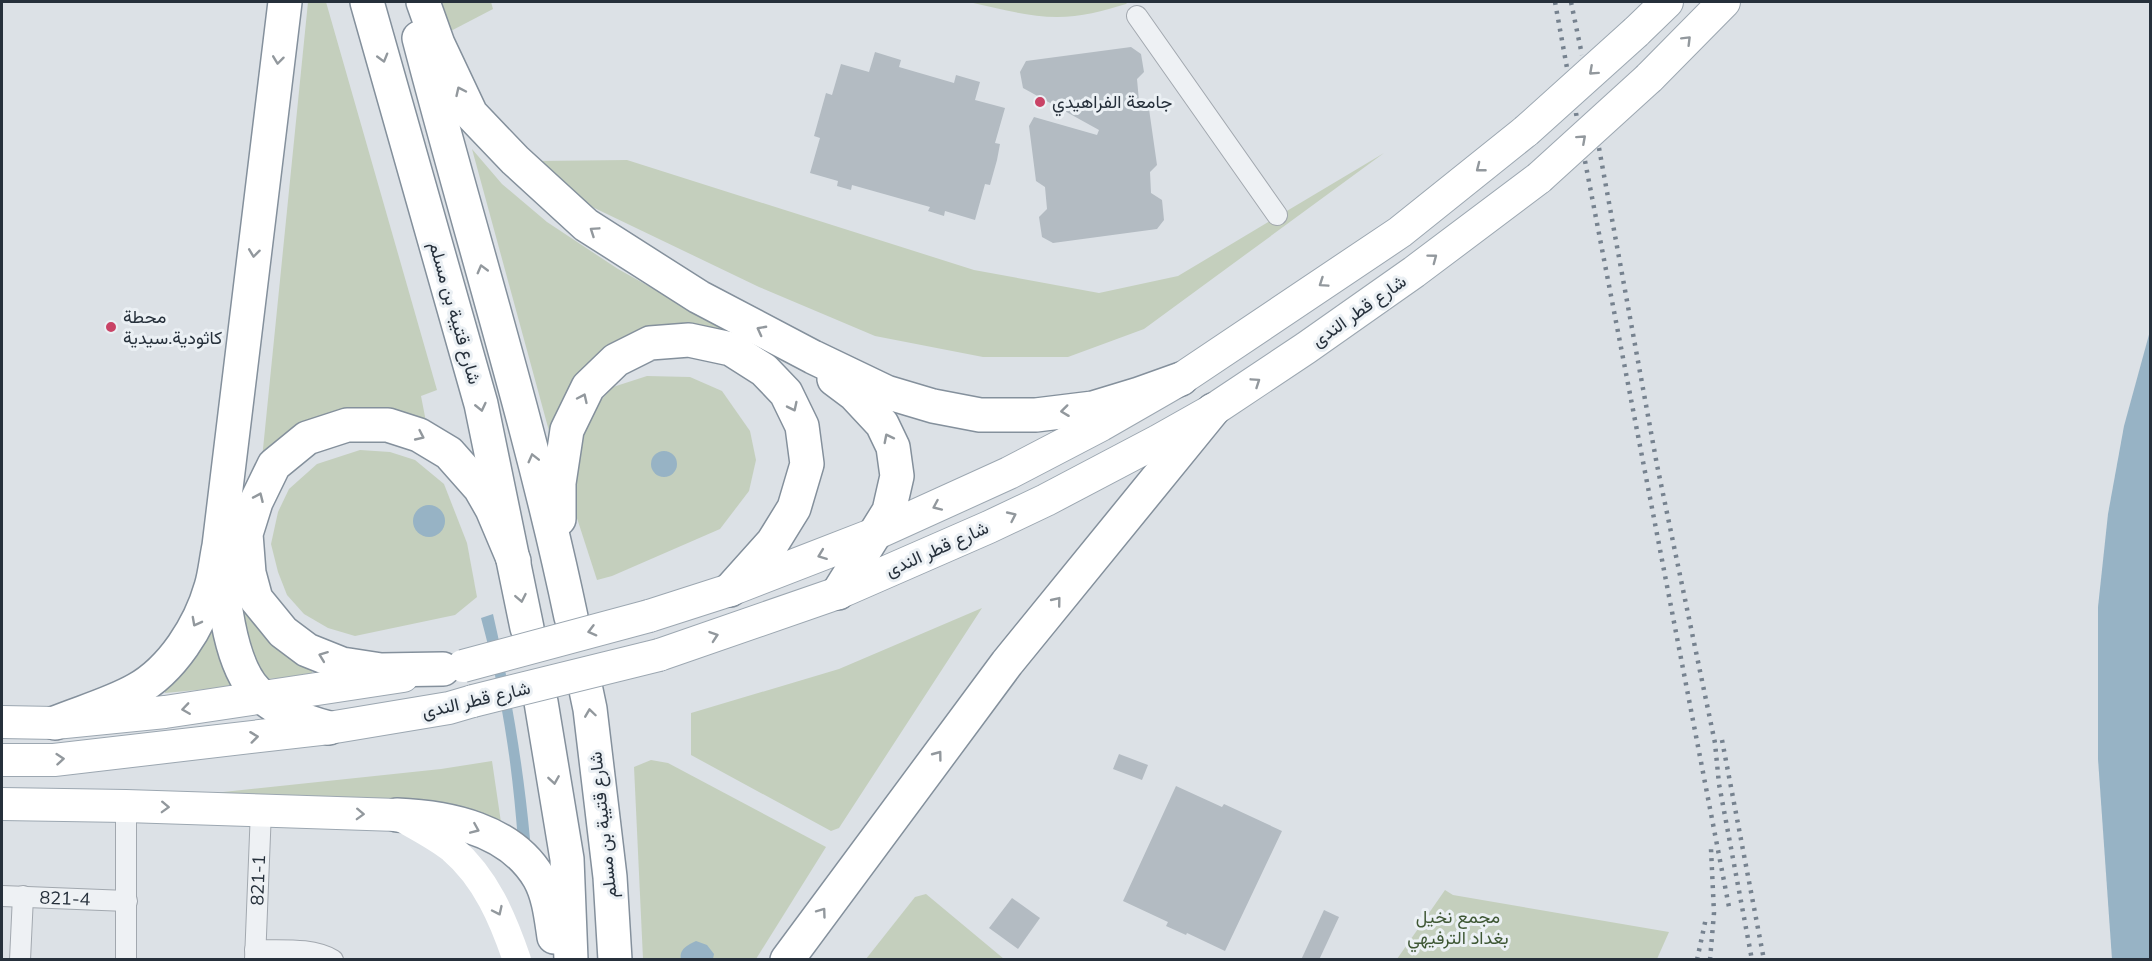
<svg xmlns="http://www.w3.org/2000/svg" width="2152" height="961" viewBox="0 0 2152 961" font-family="Mulish,Vazirmatn,sans-serif">
  <rect width="100%" height="100%" fill="#dce1e6"/>
  <g fill="#c4cfbd">
    <path d="M308,2H326L437,390L421,396L427,427L397,416L262,459Z"/>
    <path d="M434,2H491L493,9L445,34Z"/>
    <path d="M969,2H1128L1126,4C1103,11 1081,17 1057,17C1028,17 997,8 969,2Z"/>
    <path d="M472,149L502,184L547,222L618,269L731,332L705,326L678,324L552,442Z"/>
    <path d="M1384,153L1144,329L1068,357H983L875,336L759,287L584,203L536,161L627,160L974,270L1099,293L1178,276Z"/>
    <path d="M647,376L690,377L722,391L750,431L756,460L749,491L720,529L612,576L597,580L575,512L574,459L588,414L613,387Z"/>
    <path d="M360,450L390,452L415,460L444,484L467,543L477,597L455,615L355,636L328,628L304,614L287,595L278,572L271,544L278,512L289,489L317,464Z"/>
    <path d="M237,573L313,668L312,673L295,677L267,679L246,652Z"/>
    <path d="M982,608L839,828L831,831L691,755V713L839,669Z"/>
    <path d="M216,617L239,686L165,693L164,688Z"/>
    <path d="M651,760L668,763L826,847L756,959H643L634,767Z"/>
    <path d="M492,761L503,836L167,798L441,769Z"/>
    <path d="M1445,890L1453,895L1669,932L1657,959H1397Z"/>
    <path d="M926,894L1004,959H866L915,897Z"/>
  </g>
  <g fill="#97b3c5">
    <path d="M2150,331V959H2112L2098,759V607L2108,514L2124,426Z"/>
    <circle cx="664" cy="464" r="13"/>
    <circle cx="429" cy="521" r="16"/>
    <path d="M493,614C510,688 523,763 530,839L518,841C512,762 502,695 481,618Z"/>
    <path d="M696,941L707,945L714,954L713,959H681C679,949 688,945 696,941Z"/>
  </g>
  <g fill="#b3bbc2">
    <path d="M1131,47L1141,54L1144,72L1137,79L1139,101L1149,109L1157,165L1150,172L1151,193L1162,200L1164,220L1157,229L1053,243L1042,237L1039,217L1047,209L1045,187L1036,181L1029,126L1034,117L1097,135L1099,130L1023,88L1020,72L1026,61Z"/>
    <path d="M875,52L901,60L899,67L954,83L956,75L980,82L975,100L1005,108L995,143L1000,144L997,160L990,185L985,184L975,220L945,211L944,216L928,211L930,207L852,185L851,190L837,186L838,181L810,173L820,138L814,136L826,93L832,95L841,64L869,72Z"/>
    <path d="M1119,754L1148,765L1142,780L1113,769Z"/>
    <path d="M1176,786L1222,807L1224,804L1282,831L1225,951L1187,933L1186,935L1166,926L1168,922L1123,901Z"/>
    <path d="M1012,898L1040,918L1018,949L989,928Z"/>
    <path d="M1324,910L1339,917L1319,960H1301Z"/>
  </g>
  <g fill="none" stroke-linecap="round" stroke-linejoin="round">
    <path stroke="#b8bec4" stroke-width="33" stroke-dasharray="33 16" stroke-linecap="butt" d="M571,617L586,690"/>
    <g stroke="#a2a8af" stroke-width="22">
      <g id="street">
        <path d="M1137,16L1277,215"/>
        <path id="s1" d="M2,896L127,901"/>
        <path d="M255,950C280,951 311,947 333,960"/>
        <path d="M20,960L23,896"/>
        <path d="M126,960V806"/>
        <path id="s2" d="M255,960L261,810"/>
      </g>
    </g>
    <g stroke="#9ca7b1" stroke-width="34">
      <g id="primary">
        <path d="M1636,32L1667,2"/>
        <path d="M1649,78L1724,2"/>
        <path d="M649,616L730,590L877,533L1009,473L1101,425L1181,379L1400,232L1526,131"/>
        <path d="M659,655L838,593L989,527L1046,500L1158,441L1213,410L1306,348L1414,272L1539,178"/>
        <path d="M2,722L55,723L165,712L403,676"/>
        <path d="M2,760H54L329,728L449,708L473,701"/>
        <path d="M2,804L126,806L397,815"/>
      </g>
    </g>
    <g stroke="#84909c" stroke-width="36">
      <g id="highway">
        <path d="M367,2L481,404L527,628"/>
        <path d="M423,2L438,44L471,114L515,160L586,225L699,297L813,357L886,392L933,406L980,415H1036L1093,408L1139,394L1181,379"/>
        <path d="M419,38C469,231 530,422 571,617"/>
        <path d="M834,379L854,394L882,424L893,447L897,476L889,511L838,593"/>
        <path d="M559,519V483L567,430L588,387L616,360L650,343L689,340L731,349L764,370L786,393L802,426L807,464L794,508L773,542L730,590"/>
        <path d="M221,569C224,604 231,665 256,691C276,711 302,721 329,728"/>
        <path d="M443,669L381,670L342,664L307,650L283,632L256,599L249,573L246,534L256,502L274,465L307,438L347,425H388L419,435L449,453L480,488L492,509L514,561"/>
        <path d="M586,690L590,709L610,877L615,960"/>
        <path d="M541,702L567,859L571,960"/>
        <path d="M55,723C82,712 111,704 136,690C172,670 200,626 211,587C215,574 216,560 219,546L285,2"/>
        <path d="M397,815C449,817 511,830 539,878C549,896 551,917 554,937"/>
        <path d="M787,960L1007,663L1213,410"/>
      </g>
    </g>
    <use href="#street" stroke="#eef1f4" stroke-width="20"/>
    <path stroke="#fff" stroke-width="28" d="M397,815C415,826 436,836 452,849C486,878 503,919 517,960"/>
    <use href="#primary" stroke="#fff" stroke-width="32"/>
    <use href="#highway" stroke="#fff" stroke-width="33"/>
    <g stroke="#76828f" stroke-width="4.5" stroke-dasharray="3 6" stroke-linecap="butt">
      <path d="M1555,2L1567,68"/>
      <path d="M1571,2L1582,55"/>
      <path d="M1576,113L1577,119"/>
      <path d="M1599,148L1657,465L1715,743L1719,784L1752,960"/>
      <path d="M1585,161L1729,907"/>
      <path d="M1722,740L1764,960"/>
      <path d="M1697,960L1706,918"/>
      <path d="M1710,960L1714,913L1711,849"/>
    </g>
    <g stroke="#9ca7b1" stroke-width="34" stroke-linecap="butt">
      <g id="primary-bridge">
        <path d="M1526,131L1636,32"/>
        <path d="M1539,178L1649,78"/>
        <path d="M463,666L649,616"/>
        <path d="M473,701L659,655"/>
      </g>
    </g>
    <use href="#primary-bridge" stroke="#fff" stroke-width="32"/>
  </g>
  <defs><path id="oneway-chevron" d="M-2-3.5L2.5 0L-2 3.5" fill="none" stroke-width="1.6" stroke-linecap="round" stroke-linejoin="round" transform="scale(1.5)"/></defs>
  <g stroke="#92989d">
    <use href="#oneway-chevron" transform="translate(1687 40) rotate(-45)"/>
    <use href="#oneway-chevron" transform="translate(383 58) rotate(74)"/>
    <use href="#oneway-chevron" transform="translate(278 60) rotate(97)"/>
    <use href="#oneway-chevron" transform="translate(1593 71) rotate(138)"/>
    <use href="#oneway-chevron" transform="translate(460 91) rotate(-115)"/>
    <use href="#oneway-chevron" transform="translate(1582 139) rotate(-42)"/>
    <use href="#oneway-chevron" transform="translate(1480 168) rotate(142)"/>
    <use href="#oneway-chevron" transform="translate(594 231) rotate(-146)"/>
    <use href="#oneway-chevron" transform="translate(254 253) rotate(97)"/>
    <use href="#oneway-chevron" transform="translate(1433 258) rotate(-37)"/>
    <use href="#oneway-chevron" transform="translate(482 269) rotate(-105)"/>
    <use href="#oneway-chevron" transform="translate(1323 283) rotate(146)"/>
    <use href="#oneway-chevron" transform="translate(761 330) rotate(-152)"/>
    <use href="#oneway-chevron" transform="translate(1256 382) rotate(-34)"/>
    <use href="#oneway-chevron" transform="translate(583 398) rotate(-65)"/>
    <use href="#oneway-chevron" transform="translate(481 407) rotate(77)"/>
    <use href="#oneway-chevron" transform="translate(793 407) rotate(64)"/>
    <use href="#oneway-chevron" transform="translate(1065 411) rotate(173)"/>
    <use href="#oneway-chevron" transform="translate(420 436) rotate(25)"/>
    <use href="#oneway-chevron" transform="translate(888 438) rotate(-117)"/>
    <use href="#oneway-chevron" transform="translate(533 458) rotate(-104)"/>
    <use href="#oneway-chevron" transform="translate(259 497) rotate(-66)"/>
    <use href="#oneway-chevron" transform="translate(937 506) rotate(156)"/>
    <use href="#oneway-chevron" transform="translate(1012 516) rotate(-25)"/>
    <use href="#oneway-chevron" transform="translate(822 555) rotate(159)"/>
    <use href="#oneway-chevron" transform="translate(521 598) rotate(79)"/>
    <use href="#oneway-chevron" transform="translate(1057 601) rotate(-51)"/>
    <use href="#oneway-chevron" transform="translate(196 622) rotate(118)"/>
    <use href="#oneway-chevron" transform="translate(592 631) rotate(165)"/>
    <use href="#oneway-chevron" transform="translate(714 636) rotate(-19)"/>
    <use href="#oneway-chevron" transform="translate(323 656) rotate(-159)"/>
    <use href="#oneway-chevron" transform="translate(186 709) rotate(172)"/>
    <use href="#oneway-chevron" transform="translate(590 713) rotate(-98)"/>
    <use href="#oneway-chevron" transform="translate(254 737) rotate(-7)"/>
    <use href="#oneway-chevron" transform="translate(938 755) rotate(-53)"/>
    <use href="#oneway-chevron" transform="translate(60 759) rotate(-5)"/>
    <use href="#oneway-chevron" transform="translate(554 780) rotate(81)"/>
    <use href="#oneway-chevron" transform="translate(165 807) rotate(2)"/>
    <use href="#oneway-chevron" transform="translate(360 814) rotate(2)"/>
    <use href="#oneway-chevron" transform="translate(475 829) rotate(23)"/>
    <use href="#oneway-chevron" transform="translate(498 911) rotate(65)"/>
    <use href="#oneway-chevron" transform="translate(822 912) rotate(-54)"/>
  </g>
  <g fill="#c94366" stroke="#ebf0f4" stroke-width="2">
    <circle cx="1040" cy="102" r="6"/>
    <circle cx="111" cy="327" r="6"/>
  </g>
  <g text-anchor="middle" stroke-width="6" stroke-linejoin="round" paint-order="stroke">
    <g font-size="18" fill="#26303b" stroke="#ebf0f4" text-anchor="start">
      <text x="1052" y="108">جامعة الفراهيدي</text>
      <text x="123" y="323">محطة<tspan x="123" dy="21">كاثودية.سيدية</tspan></text>
    </g>
    <g font-size="18" fill="#26303b" stroke="#ebf0f4">
      <text transform="translate(1359 311) rotate(-35)" y="6">شارع قطر الندى</text>
      <text transform="translate(455 313) rotate(74)" y="6">شارع قتيبة بن مسلم</text>
      <text transform="translate(937 549) rotate(-24)" y="6">شارع قطر الندى</text>
      <text transform="translate(476 700) rotate(-13)" y="6">شارع قطر الندى</text>
      <text transform="translate(603 825) rotate(-96)" y="6">شارع قتيبة بن مسلم</text>
      <text dy="6" stroke="none"><textPath href="#s2" startOffset="80">821-1</textPath></text>
      <text dy="6" stroke="none"><textPath href="#s1" startOffset="63">821-4</textPath></text>
    </g>
    <g font-size="18" fill="#3e5734" stroke="#ebf0f4">
      <text x="1458" y="923">مجمع نخيل<tspan x="1458" dy="21">بغداد الترفيهي</tspan></text>
    </g>
  </g>
  <rect width="2152" height="961" fill="none" stroke="#26303b" stroke-width="6"/>
</svg>
